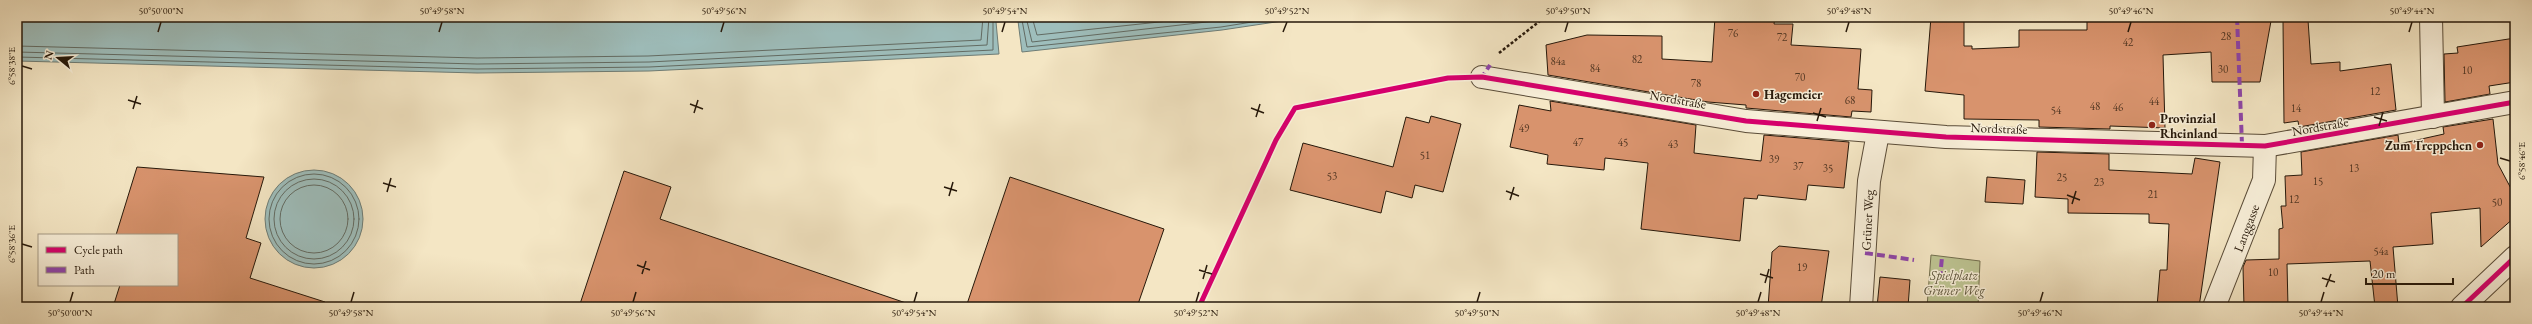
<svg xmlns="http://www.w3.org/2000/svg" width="2532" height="324" viewBox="0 0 2532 324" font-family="'EB Garamond',serif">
  <rect width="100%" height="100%" fill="#f4e6c4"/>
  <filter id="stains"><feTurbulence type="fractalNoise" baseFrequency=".005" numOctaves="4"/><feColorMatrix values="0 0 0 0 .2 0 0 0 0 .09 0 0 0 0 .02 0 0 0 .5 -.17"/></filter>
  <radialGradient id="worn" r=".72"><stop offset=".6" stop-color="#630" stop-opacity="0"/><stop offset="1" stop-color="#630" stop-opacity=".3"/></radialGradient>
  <path fill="#bdc492" stroke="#726e4e" d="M1931,255L1980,261L1978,307H1927Z"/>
  <g fill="#9ebebc" stroke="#6e7c75">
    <path d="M17,17H1309L1222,30L1022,52L1018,21L996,22L999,54L649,71L477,73L17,61Z"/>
    <circle cx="314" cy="219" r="49"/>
  </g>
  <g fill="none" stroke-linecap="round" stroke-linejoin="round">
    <g stroke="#626b63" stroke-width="1">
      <path d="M1019,17L1022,20L1027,47L1221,27L1283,17"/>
      <path d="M1026,17L1032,42L1250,17"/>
      <path d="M1032,17L1037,35L1206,17"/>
      <path d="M17,46L477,58L648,56L981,40L983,17"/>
      <path d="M17,52L477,64L649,62L987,45L989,17"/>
      <path d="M17,57L477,69L649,67L993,50V21L1013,17"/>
      <circle cx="314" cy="219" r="45"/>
      <circle cx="314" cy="219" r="40"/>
      <circle cx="314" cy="219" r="34"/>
    </g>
  </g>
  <g fill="#d8936d" stroke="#26180a">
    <path d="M1715,17H1775L1774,24H1793L1791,45L1861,49L1858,89L1872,90L1871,112L1852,111L1851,117L1746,108V105L1708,102L1548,75L1546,45L1587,35L1662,36V59L1712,62Z"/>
    <path d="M1931,17H1964V46H1972V49L2019,47V30H2087V17H2261V21H2271L2260,82H2212L2211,52L2163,55L2165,128L2110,126V129L2039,127V120L1964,119V95L1925,91Z"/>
    <path d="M2308,20L2311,64L2340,62V71L2391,64L2396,110L2299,127L2298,121L2284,123L2283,21Z"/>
    <path d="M2515,38V82L2489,86L2490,94L2445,102L2444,54L2458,53L2457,47Z"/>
    <path d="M1550,101L1696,125L1694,153L1761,161L1764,135L1849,142L1844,188L1808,185L1806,200L1758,195L1757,199L1744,198L1740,241L1641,229L1648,163L1605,158L1604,170L1547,164L1548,155L1510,147L1519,105L1551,111Z"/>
    <path d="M1431,116L1461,124L1443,192L1415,185L1412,198L1386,191L1381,213L1290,190L1303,143L1393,167L1406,117L1429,123Z"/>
    <path d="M2493,119L2498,164L2515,196V217L2481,247L2480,208L2431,213L2433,244L2393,247L2398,307H2375L2370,261L2287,264L2288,307H2244L2243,267L2246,260L2279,259V229L2283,228L2281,206H2286L2285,176L2302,175L2301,152L2398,135L2399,144L2444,134L2443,127Z"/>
    <path d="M2037,152L2109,154V170L2192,174L2195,158L2220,162L2199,307H2157L2160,270H2167L2169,224L2149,223V214L2068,213V199L2035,197Z"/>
    <path d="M137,167L264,177L246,238L261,243L250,278L325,302L324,307H113L120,285H177V235H116Z"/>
    <path d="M624,171L671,187L660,219L906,303L905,307H579Z"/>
    <path d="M1010,177L1164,229L1137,307H966Z"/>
    <path d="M1987,177L2025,180L2023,204L1985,202Z"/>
    <path d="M1779,246L1829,251L1821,307H1768L1772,252Z"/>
    <path d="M1880,277L1910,280L1908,307H1877Z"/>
  </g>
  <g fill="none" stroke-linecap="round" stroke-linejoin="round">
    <g stroke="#5a4c38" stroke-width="24">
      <g id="minor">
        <path d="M2431,17L2433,117"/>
        <path d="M1482,77L1746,121L1946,137L2265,146L2515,102"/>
        <path d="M1861,307L1869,181L1878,133"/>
        <path d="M2214,307L2264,180L2265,146"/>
        <path d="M2462,307L2515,257"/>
      </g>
    </g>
    <path stroke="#26180a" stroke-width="2.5" stroke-dasharray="3 2" stroke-linecap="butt" d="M1499,53L1545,17"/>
    <use href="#minor" stroke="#f8efd9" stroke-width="22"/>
    <g stroke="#8e44ad" stroke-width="4" stroke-dasharray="8 4" stroke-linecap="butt">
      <path d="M2237,17L2242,145"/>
      <path d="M1479,77H1482L1490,65"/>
      <path d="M1865,253L1914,260"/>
      <path d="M1940,279L1942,257"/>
    </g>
    <g stroke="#f8efd9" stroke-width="8">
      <g id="cycleway">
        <path d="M1199,307L1276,140L1295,108L1448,78L1482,77L1746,121L1946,137L2265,146L2515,102"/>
        <path d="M2462,307L2515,257"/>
      </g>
    </g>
    <use href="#cycleway" stroke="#d6006c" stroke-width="5"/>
  </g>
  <path fill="none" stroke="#26180a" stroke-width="1.5" d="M158,32L161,22M439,32L442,22M721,32L724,22M1002,32L1005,22M1283,32L1287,22M1565,32L1568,22M1846,32L1849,22M2128,32L2131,22M2409,32L2412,22M22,66L32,69M128,100L141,104M690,104L703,109M1251,108L1264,113M133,109L137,96M694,113L698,100M1813,113L1826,117M1256,117L1260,104M2374,117L2387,121M1817,121L1821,108M2379,126L2383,112M2500,158L2510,161M383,183L396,187M944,187L957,191M1506,191L1519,196M387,192L391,178M2067,195L2080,200M949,196L953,182M1510,200L1514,187M2072,204L2076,191M22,244L32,247M637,265L650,270M1199,270L1212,274M642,274L646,261M1760,274L1773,278M2322,278L2335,282M1203,279L1207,265M1765,283L1769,269M2326,287L2331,274M70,302L73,292M351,302L354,292M633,302L636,292M914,302L917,292M1196,302L1199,292M1477,302L1480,292M1758,302L1761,292M2040,302L2043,292M2321,302L2324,292"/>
  <g fill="#8f2418" stroke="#f8efd9" stroke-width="1.5">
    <circle cx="1756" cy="94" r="4"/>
    <circle cx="2152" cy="125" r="4"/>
    <circle cx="2480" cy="145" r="4"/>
  </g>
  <g text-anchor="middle" stroke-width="3" stroke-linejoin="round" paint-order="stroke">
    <g font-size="11" fill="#523723">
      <text x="1733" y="37">76</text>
      <text x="2226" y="40">28</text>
      <text x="1782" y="41">72</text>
      <text x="2128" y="46">42</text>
      <text x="1637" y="63">82</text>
      <text x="1558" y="65">84a</text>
      <text x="1595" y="72">84</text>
      <text x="2223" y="73">30</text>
      <text x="2467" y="74">10</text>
      <text x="1800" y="81">70</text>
      <text x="1696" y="87">78</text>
      <text x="2375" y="95">12</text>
      <text x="1850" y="104">68</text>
      <text x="2154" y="105">44</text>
      <text x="2095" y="110">48</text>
      <text x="2118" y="111">46</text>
      <text x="2296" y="112">14</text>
      <text x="2056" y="114">54</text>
      <text x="1524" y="132">49</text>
      <text x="1578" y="146">47</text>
      <text x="1623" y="146">45</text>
      <text x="1673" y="148">43</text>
      <text x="1425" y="159">51</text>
      <text x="1774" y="163">39</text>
      <text x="1798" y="170">37</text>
      <text x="1828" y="172">35</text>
      <text x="2354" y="172">13</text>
      <text x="1332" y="180">53</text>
      <text x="2062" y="181">25</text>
      <text x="2318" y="185">15</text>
      <text x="2099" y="186">23</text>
      <text x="2153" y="198">21</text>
      <text x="2294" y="203">12</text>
      <text x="2497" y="206">50</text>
      <text x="2381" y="255">54a</text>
      <text x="1802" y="271">19</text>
      <text x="2273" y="276">10</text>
    </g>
    <g font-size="13" font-weight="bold" fill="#26180a" stroke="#f8efd9" text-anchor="start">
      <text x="1764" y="99">Hagemeier</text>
      <text x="2160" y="123">Provinzial<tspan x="2160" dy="15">Rheinland</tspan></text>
      <text x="2472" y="150" text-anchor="end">Zum Treppchen</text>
    </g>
    <g font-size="13" fill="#26180a" stroke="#f8efd9">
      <text transform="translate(1678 99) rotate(10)" y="5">Nordstraße</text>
      <text transform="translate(2320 126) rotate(-10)" y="5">Nordstraße</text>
      <text transform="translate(1999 128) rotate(2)" y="5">Nordstraße</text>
      <text transform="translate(1867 220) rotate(-87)" y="5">Grüner Weg</text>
      <text transform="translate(2246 228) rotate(-69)" y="5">Langgasse</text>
    </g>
    <g font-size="13" font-style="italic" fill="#5b543a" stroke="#f8efd9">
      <text x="1954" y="280">Spielplatz<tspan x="1954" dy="15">Grüner Weg</tspan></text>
    </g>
  </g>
  <rect width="2532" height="324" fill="none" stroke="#f4e6c4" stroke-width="44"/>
  <rect x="38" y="234" width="140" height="52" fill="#f8efd9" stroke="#a49986"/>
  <rect x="46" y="247" width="20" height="6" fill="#d6006c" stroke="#a49986"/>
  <text x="74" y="254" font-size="12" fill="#26180a">Cycle path</text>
  <rect x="46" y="267" width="20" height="6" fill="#8e44ad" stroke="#a49986"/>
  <text x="74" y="274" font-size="12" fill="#26180a">Path</text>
  <g transform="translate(58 58) rotate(288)" stroke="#f8efd9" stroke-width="3" paint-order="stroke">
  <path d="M0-3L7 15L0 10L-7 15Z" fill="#26180a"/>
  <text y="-6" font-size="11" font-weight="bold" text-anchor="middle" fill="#26180a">N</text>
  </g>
  <path d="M2366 278v6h87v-6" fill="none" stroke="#26180a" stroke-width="2"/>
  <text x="2372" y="278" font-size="12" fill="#26180a" stroke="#f8efd9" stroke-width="3" paint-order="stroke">20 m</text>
  <rect x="22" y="22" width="2488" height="280" fill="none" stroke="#26180a" stroke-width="1.5"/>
  <g font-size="10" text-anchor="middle" fill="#26180a">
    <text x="161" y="14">50°50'00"N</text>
    <text x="442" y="14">50°49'58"N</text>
    <text x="724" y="14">50°49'56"N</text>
    <text x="1005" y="14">50°49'54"N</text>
    <text x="1287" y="14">50°49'52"N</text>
    <text x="1568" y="14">50°49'50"N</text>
    <text x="1849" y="14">50°49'48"N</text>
    <text x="2131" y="14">50°49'46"N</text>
    <text x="2412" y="14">50°49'44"N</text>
    <text transform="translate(11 66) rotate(-90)" y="4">6°58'38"E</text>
    <text transform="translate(2521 161) rotate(-90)" y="4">6°58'46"E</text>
    <text transform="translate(11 244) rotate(-90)" y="4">6°58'36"E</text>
    <text x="70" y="316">50°50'00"N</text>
    <text x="351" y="316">50°49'58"N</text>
    <text x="633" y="316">50°49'56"N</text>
    <text x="914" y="316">50°49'54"N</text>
    <text x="1196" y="316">50°49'52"N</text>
    <text x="1477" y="316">50°49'50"N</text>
    <text x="1758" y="316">50°49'48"N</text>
    <text x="2040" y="316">50°49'46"N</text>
    <text x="2321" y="316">50°49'44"N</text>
  </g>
  <rect width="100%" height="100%" filter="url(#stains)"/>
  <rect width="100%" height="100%" fill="url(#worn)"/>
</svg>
